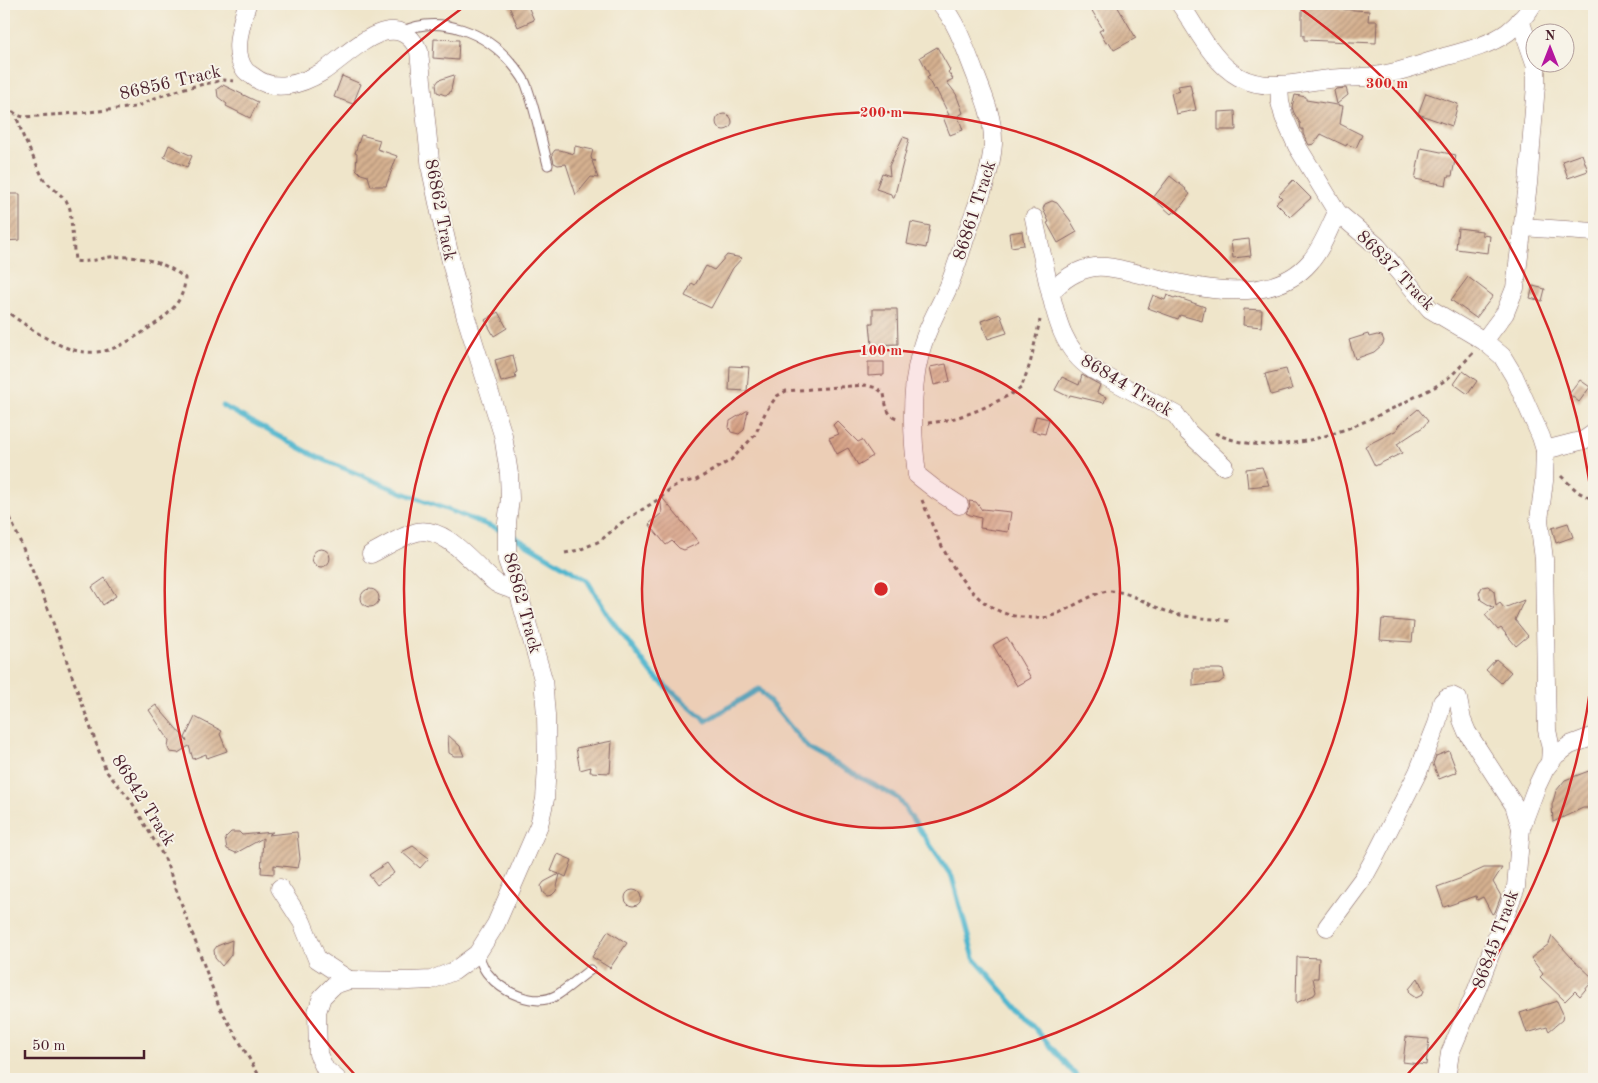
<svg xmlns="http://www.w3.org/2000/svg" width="1598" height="1083" viewBox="0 0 1598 1083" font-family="'Old Standard TT',serif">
  <defs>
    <pattern id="building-hatch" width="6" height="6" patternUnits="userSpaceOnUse" patternTransform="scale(1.25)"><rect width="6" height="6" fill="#d5b190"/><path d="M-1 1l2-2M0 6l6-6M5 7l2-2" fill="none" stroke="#af8f76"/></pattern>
  </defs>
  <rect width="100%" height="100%" fill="#f7f3e8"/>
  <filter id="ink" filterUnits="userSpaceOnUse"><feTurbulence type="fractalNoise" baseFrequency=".02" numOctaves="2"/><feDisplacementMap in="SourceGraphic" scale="10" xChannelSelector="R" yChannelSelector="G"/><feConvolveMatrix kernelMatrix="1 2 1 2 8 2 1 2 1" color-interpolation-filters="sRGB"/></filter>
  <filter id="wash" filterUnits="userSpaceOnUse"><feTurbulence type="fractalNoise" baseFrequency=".0096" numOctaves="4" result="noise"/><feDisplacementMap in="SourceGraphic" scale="20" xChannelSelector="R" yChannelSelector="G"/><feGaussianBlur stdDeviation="1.12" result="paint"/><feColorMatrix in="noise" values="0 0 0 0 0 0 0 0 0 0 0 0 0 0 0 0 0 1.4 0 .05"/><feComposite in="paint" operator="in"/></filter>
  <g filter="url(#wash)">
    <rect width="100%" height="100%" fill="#efe5ca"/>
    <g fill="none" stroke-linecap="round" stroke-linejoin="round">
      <g stroke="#50b6ce" stroke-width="5">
        <path d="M223,406L317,457L401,492L503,531"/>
        <path d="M511,535L587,580L610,618L654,676L706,721L759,689L809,749L898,798L952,877L974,958L1079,1079"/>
      </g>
    </g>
    <g id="blocks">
      <g fill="url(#building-hatch)">
        <path d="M508,4H527L534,20L518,27Z"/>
        <path d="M1088,4H1116L1136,38L1114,50L1109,42L1106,43L1099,31L1103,29Z"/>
        <path d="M1302,4H1339L1340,9L1369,11L1368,21H1377L1376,43L1304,40V35H1302Z"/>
        <path d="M434,39L459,40L458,60L433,58Z"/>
        <path d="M937,47L950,70L948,72L953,79L947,82L956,94L963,113L958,116L963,130L950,135L943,117L949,115L936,89L934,90L927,77L930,76L920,57Z"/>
        <path d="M454,75L451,90L449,94L445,95L437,92L436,84L439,80Z"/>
        <path d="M342,76L361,84L353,104L334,97Z"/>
        <path d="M1190,84L1196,110L1176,114L1171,93L1180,91L1178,86Z"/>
        <path d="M223,85L258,102L250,118L226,106L227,104L218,97L217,89Z"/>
        <path d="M1346,88L1348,95L1337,104L1334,91L1336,89Z"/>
        <path d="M1426,93L1458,104L1452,126L1418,114Z"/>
        <path d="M1295,95L1306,97V100L1343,106L1340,124L1362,135L1356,148L1347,144L1346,146L1321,134L1314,144L1309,145L1303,134V129H1301L1300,123L1294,113L1292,107Z"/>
        <path d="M1235,111L1236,130H1218V112Z"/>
        <circle cx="724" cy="122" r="8"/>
        <path d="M361,135L380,140L377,149L397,156L386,186H371L368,176L361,174L356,169L357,154L355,153Z"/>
        <path d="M903,137L909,139L894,198H892L891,194L876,189L882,173L890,176L889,166Z"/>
        <path d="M169,145L192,156L187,167L164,157Z"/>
        <path d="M575,146L593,150L591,157L592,160L596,161H592L598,178L591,177L576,195L566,164L558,165L554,163L552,154L555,150H560L574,154Z"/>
        <path d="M1421,148L1456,155L1452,176H1448L1446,185L1415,179Z"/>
        <path d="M1582,154L1588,171L1568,178L1562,161Z"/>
        <path d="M1170,176L1186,189L1185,190L1190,194L1176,213L1174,211L1171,214L1153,198Z"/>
        <path d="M1293,180L1311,198L1290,217L1276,203L1282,198L1279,195Z"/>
        <path d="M4,194H20V240L4,241L5,214H4Z"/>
        <path d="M1052,201L1057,203L1070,220L1077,232L1058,243L1047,223L1049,222L1043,209L1045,204Z"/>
        <path d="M911,222L930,226L926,248L907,244Z"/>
        <path d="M1458,228L1482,231V235L1490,236L1488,253L1456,249Z"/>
        <path d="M1022,231L1024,245L1011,247L1009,233Z"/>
        <path d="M1249,239L1251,256L1233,258L1231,241Z"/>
        <path d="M727,255L742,258L733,268L711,308L685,296L692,283L695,285L706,266L714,270Z"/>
        <path d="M1468,277L1493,296L1476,318L1451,300Z"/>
        <path d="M1533,286L1545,289L1542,301L1530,298Z"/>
        <path d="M1153,295L1165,300L1167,295L1174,298L1176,297L1205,307L1202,321L1180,315L1178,319L1148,308Z"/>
        <path d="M873,309H897L898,344L872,345L870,323H873Z"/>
        <path d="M1244,309L1262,310L1261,327L1243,325Z"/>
        <path d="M498,312L507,328L494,336L485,320Z"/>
        <path d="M1000,314L1007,333L988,339L981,321Z"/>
        <path d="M1368,334L1369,337L1377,335L1382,336L1384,341L1382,345L1374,352L1355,359L1349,340Z"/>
        <path d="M513,355L517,372L515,373L516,378L501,382L495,360Z"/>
        <path d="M868,362H884V375L868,376Z"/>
        <path d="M946,364L950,381L934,385L930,367Z"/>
        <path d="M730,366L749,367L747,391L729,390Z"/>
        <path d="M1286,369L1292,389L1271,395L1265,374Z"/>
        <path d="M1463,371L1477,381L1468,394L1454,384Z"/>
        <path d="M1082,375L1100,385L1097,393L1106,397L1104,403L1070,395L1069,397L1055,390L1062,377L1079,385Z"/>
        <path d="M1580,380L1590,387L1579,402L1569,394Z"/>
        <path d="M1418,409L1428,421L1423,427L1397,444L1402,453L1375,466L1365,446L1397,430L1398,426Z"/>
        <path d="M748,410L744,430L739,434L731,432L729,427L730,421Z"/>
        <path d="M1036,416L1049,419L1045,434L1032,431Z"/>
        <path d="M837,421L858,442L862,440L873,456L858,465L848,448L837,454L829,438L839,434L833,425Z"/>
        <path d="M1262,467L1269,485L1248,487L1246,469Z"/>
        <path d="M660,495L683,523L699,543L684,550L679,548L672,541L666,545L649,524L662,513Z"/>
        <path d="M969,501L976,502L982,510V509L1011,512L1008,532L980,528L981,518L970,515L966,513L970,506Z"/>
        <path d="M1568,523L1573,537L1556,543L1552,528Z"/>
        <circle cx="321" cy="558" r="9"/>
        <path d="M105,578L116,596L103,605L92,587Z"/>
        <path d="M1488,586L1494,591L1496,606L1500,603L1504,608L1524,600L1515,620L1528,636L1516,646L1501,628L1498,630L1485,615L1494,608L1481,600L1479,593L1482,587Z"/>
        <circle cx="370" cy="598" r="9"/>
        <path d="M1382,619L1414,622L1412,642L1380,640Z"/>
        <path d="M1007,637L1031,678L1017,686L993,645Z"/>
        <path d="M1496,659L1511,672L1501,683L1486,670Z"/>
        <path d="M1193,669H1220L1223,670L1225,678L1219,683L1193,686Z"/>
        <path d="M156,705L187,741L185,738L195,717L222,731L220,734L227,751L207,758L206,754L193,759L189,746L178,753L170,752L168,748L169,740L149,710Z"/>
        <path d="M448,735L460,746L464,756H454L449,753Z"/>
        <path d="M612,741L610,773L590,772L591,767L580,770L576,748Z"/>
        <path d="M1449,751L1457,772L1439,779L1433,764L1436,756Z"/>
        <path d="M1594,769V808H1583L1553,822L1552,805L1556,791L1565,780Z"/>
        <path d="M231,832H239L242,835L273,832L268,835L297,832L300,859L298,868L274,865V874L261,873L263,838L236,853L227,849L225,838Z"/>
        <path d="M413,846L429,858L420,868L402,852Z"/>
        <path d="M558,854L572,860L566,877L560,874L556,891L552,895L547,896L543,893L541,886L544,882L559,874L551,871Z"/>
        <path d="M387,863L394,873L377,885L369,875Z"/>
        <path d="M1484,868H1502L1493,882L1501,896L1495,912L1492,914L1483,897L1477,900L1476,896L1444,907L1437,887L1462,878Z"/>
        <circle cx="633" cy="898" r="8"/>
        <path d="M608,931L627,943L610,968L592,957Z"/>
        <path d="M1552,936L1572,958L1594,979L1580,996L1575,991L1565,1001L1540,977L1543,974L1531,958L1549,944Z"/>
        <path d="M232,940L231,955L222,966L215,958L214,950L217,946Z"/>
        <path d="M1297,957L1319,958L1318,978H1313L1316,992L1314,995L1296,1003Z"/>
        <path d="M1418,978L1424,991L1422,995L1416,998L1410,994L1409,989Z"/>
        <path d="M1557,1001L1563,1014L1562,1020L1549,1031L1547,1027L1527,1033L1520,1013Z"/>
        <path d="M1406,1037L1429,1039L1426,1065L1403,1062Z"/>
      </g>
    </g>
  </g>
  <g filter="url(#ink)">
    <use href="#blocks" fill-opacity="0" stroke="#846463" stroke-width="1"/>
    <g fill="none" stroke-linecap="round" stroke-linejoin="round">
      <g stroke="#846463" stroke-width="11">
        <g id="service">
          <path d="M401,32C440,13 487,33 513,65C518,71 525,79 527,87C536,112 541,139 548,165"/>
          <path d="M477,954C481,960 483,969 488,974C502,992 535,1008 557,995C568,988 579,978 590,970"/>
        </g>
      </g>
      <g stroke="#846463" stroke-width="19">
        <g id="minor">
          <path d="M247,4C242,23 231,52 245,70C247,73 252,75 254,77C274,93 302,84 322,72C349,55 395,2 419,51L431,170L442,222L453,270L465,314L503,435L509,474L510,499L507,523V560L518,591L543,679L546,715L547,766L545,799L539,825L496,924L477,954L454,971L431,980L409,981L349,980L334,985L322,997L317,1012L318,1054L325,1069L337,1079"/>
          <path d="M941,4C957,23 965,48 974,71C983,94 994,119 993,144C991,173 979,200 969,227C962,248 956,268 948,288C938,310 925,331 920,354C910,392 912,436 917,475L936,490L959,505"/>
          <path d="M1180,4C1197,28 1212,62 1239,77C1266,92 1301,82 1329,79C1344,77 1360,78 1375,76C1399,73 1422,64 1444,57C1466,51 1490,45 1508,32C1518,24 1527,14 1533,4"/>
          <path d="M1279,85L1280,102L1284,117L1297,146L1337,212L1377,246L1430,309L1484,341L1502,356L1514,376L1541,437L1545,450L1544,481L1539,520L1544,559L1546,686L1547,730L1551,749L1550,762"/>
          <path d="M1034,218C1038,238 1043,258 1047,278C1055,312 1061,349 1092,369L1176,415L1188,432L1224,466"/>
          <path d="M1522,227L1594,232"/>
          <path d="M1051,293C1061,280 1078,269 1095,267C1111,265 1128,272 1144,275C1193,287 1271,308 1310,262C1322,248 1329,229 1337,212"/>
          <path d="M1484,341L1505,313L1515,288L1528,184L1536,85V66L1520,20"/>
          <path d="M1545,450L1584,440L1594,433"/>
          <path d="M371,554C385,547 401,536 417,532C446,525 475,567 496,583C502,587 511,589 518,591"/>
          <path d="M280,888L302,922L317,959L349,980"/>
          <path d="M1327,927L1364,877L1376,855L1418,772L1437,724L1442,702L1446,698L1452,696L1458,699L1462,720L1467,732L1514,805L1521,828"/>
          <path d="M1446,1079L1450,1053L1477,989L1516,887L1521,828L1536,788L1545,769L1556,755L1570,745L1594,736"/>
        </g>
      </g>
      <g stroke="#846463" stroke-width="3" stroke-dasharray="4 4" stroke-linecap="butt">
        <path d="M4,98C9,108 12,114 24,117L79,113L136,107L155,98L185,88L224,80L234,81"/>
        <path d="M4,310C34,330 69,361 108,350C125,345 140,334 155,324C171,313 185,298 185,278C164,261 137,255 110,257C99,259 86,263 75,261L70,209L66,200L44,180L23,136L16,115"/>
        <path d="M928,423C961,420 993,405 1021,388L1030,364L1040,320"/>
        <path d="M1215,433C1276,463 1352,430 1407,401C1420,394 1435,388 1447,379C1457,371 1466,360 1474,352"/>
        <path d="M1561,476L1578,492L1594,500"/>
        <path d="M922,500C940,545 966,613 1023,617C1032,618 1040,619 1049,617C1065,612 1094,592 1108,591C1130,590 1148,606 1169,612C1186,618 1210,618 1229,621"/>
        <path d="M4,503L46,603L106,771L130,799L165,859L219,1006L261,1079"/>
        <path d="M565,553L579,550L600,541L621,523L659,499L671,488L680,483L696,480L731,460L755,435L766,411L777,396L786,391L865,385L877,388L884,394C886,404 886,415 897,418"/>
      </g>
      <use href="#service" stroke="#fff" stroke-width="9"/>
      <use href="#minor" stroke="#fff" stroke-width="18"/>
    </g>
  </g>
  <circle cx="881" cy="589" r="239" fill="#d62828" fill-opacity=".12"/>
  <g fill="none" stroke="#d62828" stroke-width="2.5">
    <circle cx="881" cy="589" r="239"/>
    <circle cx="881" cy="589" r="477"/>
    <path d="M1594 658A716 716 0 0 1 1405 1077M357 1077A716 716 0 0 1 465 6M1297 6A716 716 0 0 1 1594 520"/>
  </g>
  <g text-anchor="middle" stroke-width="4" stroke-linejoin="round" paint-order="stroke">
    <g font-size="18" fill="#4a1f2b" stroke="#f7f3e8">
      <text transform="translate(170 82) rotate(-13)" y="6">86856 Track</text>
      <text transform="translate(441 210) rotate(79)" y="6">86862 Track</text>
      <text transform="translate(974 210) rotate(-72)" y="6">86861 Track</text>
      <text transform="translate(1396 270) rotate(46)" y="6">86837 Track</text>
      <text transform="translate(1127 385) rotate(31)" y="6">86844 Track</text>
      <text transform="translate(523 603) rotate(75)" y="6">86862 Track</text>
      <text transform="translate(144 800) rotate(58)" y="6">86842 Track</text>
      <text transform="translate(1495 939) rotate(-70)" y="6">86845 Track</text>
    </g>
  </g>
  <circle cx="881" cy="589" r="8" fill="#d62828" stroke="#f7f3e8" stroke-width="2.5"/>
  <g font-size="15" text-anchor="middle" font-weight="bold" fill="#d62828" stroke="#f7f3e8" stroke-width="4" stroke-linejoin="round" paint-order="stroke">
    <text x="1387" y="88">300 m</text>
    <text x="881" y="117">200 m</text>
    <text x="881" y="355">100 m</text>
  </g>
  <rect width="1598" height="1083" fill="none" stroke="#f7f3e8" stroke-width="20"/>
  <g transform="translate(1550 48)"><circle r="24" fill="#f7f3e8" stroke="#b29e9c"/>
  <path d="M0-4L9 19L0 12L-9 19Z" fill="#b5179e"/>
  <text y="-8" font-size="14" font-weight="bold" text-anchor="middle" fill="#4a1f2b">N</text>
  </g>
  <path d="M25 1050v8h119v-8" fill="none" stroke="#4a1f2b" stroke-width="2.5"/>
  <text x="32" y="1050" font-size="15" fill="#4a1f2b" stroke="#f7f3e8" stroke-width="4" paint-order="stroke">50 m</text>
</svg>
